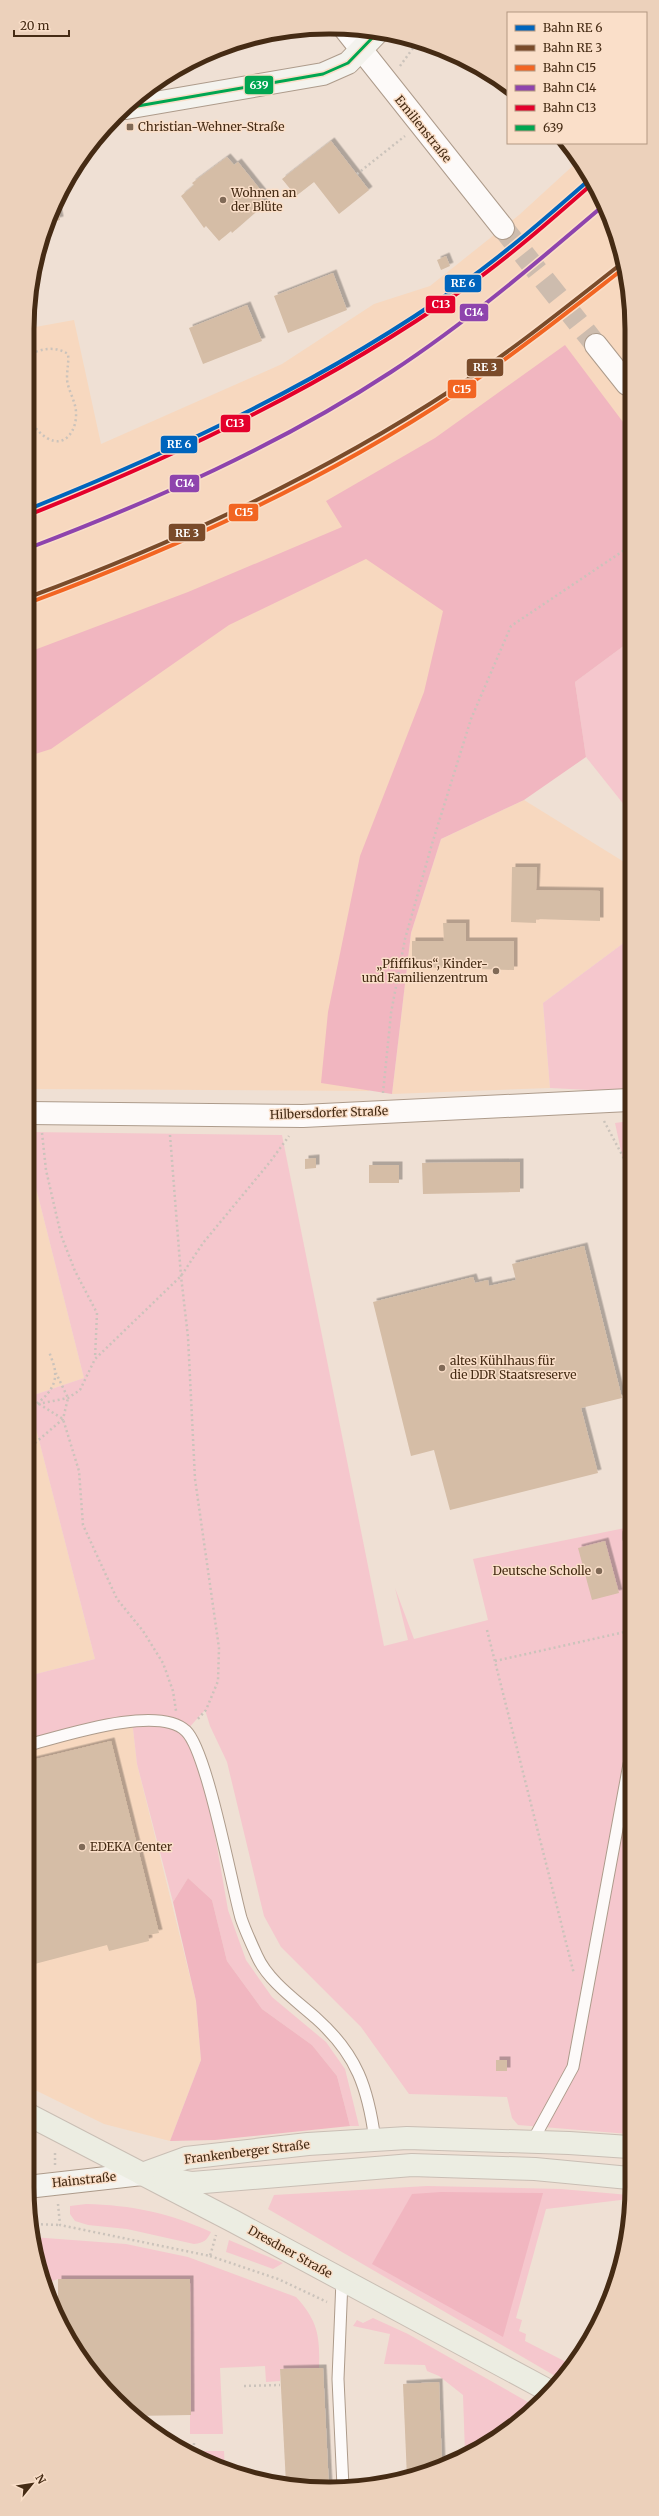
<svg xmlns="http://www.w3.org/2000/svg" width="659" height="2516" viewBox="0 0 659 2516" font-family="Merriweather,serif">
  <defs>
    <filter id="shadow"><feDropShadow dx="3.5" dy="-3.5" stdDeviation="0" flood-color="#0004"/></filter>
  </defs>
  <rect width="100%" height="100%" fill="#efe0d4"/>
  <g fill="#f7d8bf">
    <path d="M577,162L601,196L629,290V533L459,711L369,1091L29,1089L30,328L74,320L101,444L282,364L374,304L430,286L519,215Z"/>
    <path d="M524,800L629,865V939L543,1003L550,1088L392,1094L411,933L441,839Z"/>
    <path d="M28,1156L84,1378L28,1397L95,1659L28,1676Z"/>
    <path d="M132,1720L137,1764L196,2001L201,2060L170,2141L104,2124L27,2086L28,1745Z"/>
  </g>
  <g fill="#f5c7cd">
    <path d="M629,642V811L586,757L575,682Z"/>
    <path d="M629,939V1092L550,1088L543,1003Z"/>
    <path d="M629,1121V1188L615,1123Z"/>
    <path d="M28,1132L282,1135L384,1646L408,1640L395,1588L414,1639L488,1620L473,1559L625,1528L629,1516V2134L518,2125L512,2118L507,2097L409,2094L361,2027L281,1947L264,1916L227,1762L210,1726L205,1710L186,1731L204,1772L228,1910L246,1960L272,1997L326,2042L345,2069L359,2126H350L337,2076L312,2045L262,2009L227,1961L212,1900L188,1878L173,1902L137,1764L132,1720L28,1745V1676L95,1659L28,1397L84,1378L28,1156Z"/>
    <path d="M427,2186L561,2189L629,2195V2199L546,2209L516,2318L522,2320L519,2331L526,2334L525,2341L572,2365L562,2380L268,2209L274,2195Z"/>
    <path d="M86,2204C131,2205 170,2213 211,2232C207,2240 204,2243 194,2244L127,2229L88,2225L75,2221L70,2214V2206Z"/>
    <path d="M32,2237L126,2244L188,2257L296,2297C318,2321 320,2336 319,2368L280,2369V2381L266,2382L265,2366L220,2368L223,2434H190V2279H58L44,2284Z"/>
    <path d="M229,2240L283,2263L273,2269L232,2254L226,2252Z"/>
    <path d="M373,2318L408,2334L535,2406L514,2426L465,2453L463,2395L439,2376L427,2371L425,2365L384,2364L390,2334L353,2326L357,2320L363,2323Z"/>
    <path d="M197,2451H224L225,2469L197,2458Z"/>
  </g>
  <g fill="#f1b6c0">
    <path d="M565,345L629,430V642L575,682L586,757L524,800L441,839L411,933L392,1094L321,1083L328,1012L360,856L424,692L443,611L366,559L229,625L51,749L29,756V652L188,592L342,527L326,501L435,438Z"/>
    <path d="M188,1878L212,1900L227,1961L262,2009L312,2045L337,2076L350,2126L215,2140L170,2141L201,2060L196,2001L173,1902Z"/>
    <path d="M441,2192L543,2193L503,2337L372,2264L412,2194Z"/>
  </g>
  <g fill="#d5bda6" filter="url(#shadow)">
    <path d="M331,141L369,190L339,214L314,182L296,196L282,179Z"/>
    <path d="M227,157L234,165L238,162L263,193L259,196L265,204L232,233L231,231L219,241L206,226L204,228L181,196L194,185L192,183Z"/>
    <path d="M57,202L60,220L47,223L51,215Z"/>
    <path d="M446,256L450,266L441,270L437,260Z"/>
    <path d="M333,273L347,310L288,333L274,296Z"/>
    <path d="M247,305L262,341L203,364L189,328Z"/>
    <path d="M512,867H537L536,890L600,891V921L536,919V923L511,922Z"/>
    <path d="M443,923H466V941H514V970L412,967V941H444Z"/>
    <path d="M316,1158V1168L305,1169V1159Z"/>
    <path d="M520,1162V1192L423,1194L422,1163Z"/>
    <rect x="369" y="1165" width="30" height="18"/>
    <path d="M584,1246L622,1398L581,1408L598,1473L450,1510L434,1450L411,1456L373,1302L473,1277L475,1283L488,1280L489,1286L516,1280L512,1264Z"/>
    <path d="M605,1541L619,1593L592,1600L578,1548Z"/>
    <path d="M111,1741L159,1933L148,1935L149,1941L109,1951L107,1945L27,1966L28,1761Z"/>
    <rect x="496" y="2060" width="11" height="11"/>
    <path d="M58,2279H190L191,2415L134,2416L102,2386L58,2315Z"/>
    <path d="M323,2368L329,2488H309L286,2484L280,2369Z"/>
    <path d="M439,2382L442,2465L427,2473L407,2478L403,2384Z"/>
  </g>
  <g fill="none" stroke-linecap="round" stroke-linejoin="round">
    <path stroke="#cdbcae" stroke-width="22" stroke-dasharray="22 11" stroke-linecap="butt" d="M503,228L596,345"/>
    <g stroke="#ad9b8b" stroke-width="13">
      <g id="lane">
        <path d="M629,1533V1539"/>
        <path d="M28,1745C63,1736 158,1704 186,1731C207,1751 231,1882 241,1918C245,1930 251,1943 257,1956C268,1981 297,2001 317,2019C357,2055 368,2088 375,2140"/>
        <path d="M532,2142L573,2067L629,1764"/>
        <path d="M342,2280L338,2379L343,2487"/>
      </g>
    </g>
    <g stroke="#ad9b8b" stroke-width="24">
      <g id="street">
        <path d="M345,29L503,228"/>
        <path d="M596,345L627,384"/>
        <path d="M28,1113L303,1116L629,1100"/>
      </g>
    </g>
    <g stroke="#ad9b8b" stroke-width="24">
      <g id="secondary">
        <path d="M126,108L323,74L348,63L378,32"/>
        <path d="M27,2187L142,2174"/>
      </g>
    </g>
    <g stroke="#c9beb4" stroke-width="24">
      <g id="primary">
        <path d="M27,2114L233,2221L551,2392"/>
        <path d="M142,2174L186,2158L308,2144L407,2138L569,2143L629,2147"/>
        <path d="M164,2178L192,2183L412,2165L535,2169L629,2178"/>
      </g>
    </g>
    <g stroke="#cbc3bb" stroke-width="2.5" stroke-dasharray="2 3" stroke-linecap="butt">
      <path d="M400,66L416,44"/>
      <path d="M357,174L405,136"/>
      <path d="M29,421C35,427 40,434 47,438C65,449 77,430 76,413C76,401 67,389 67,378C67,369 69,362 68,354C56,346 41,348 30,355"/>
      <path d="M383,1093L391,1013L405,939L432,844L471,719L511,626L629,547"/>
      <path d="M604,1121L629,1168"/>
      <path d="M42,1133L46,1170L61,1235L75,1271L97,1313L95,1358"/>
      <path d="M170,1135L181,1276L188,1337L195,1479L219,1648L218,1681L206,1710L196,1721"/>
      <path d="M38,1404L68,1398L80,1390L95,1359L181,1276L203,1243L270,1162L289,1136"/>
      <path d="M39,1404L63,1419L79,1471L83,1525L117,1599L143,1631L163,1663L173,1691L176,1711"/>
      <path d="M28,1408C41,1403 57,1388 55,1372C55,1366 51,1358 49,1351"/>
      <path d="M35,1443L63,1419L68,1398L56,1373"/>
      <path d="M487,1630L574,1974"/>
      <path d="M495,1661L629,1631"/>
      <path d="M55,2165V2150"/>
      <path d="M58,2204L60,2225L210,2256L216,2235"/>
      <path d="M31,2224L60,2225"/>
      <path d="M210,2256L278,2279L327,2302"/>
      <path d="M244,2386L280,2385"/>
      <path d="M194,2443V2457"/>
    </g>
    <use href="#lane" stroke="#fdfaf9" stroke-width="11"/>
    <use href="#street" stroke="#fdfaf9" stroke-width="22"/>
    <use href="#secondary" stroke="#f4f3ee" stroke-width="22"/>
    <use href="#primary" stroke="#ecede2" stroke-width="22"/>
    <g stroke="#fadfc9" stroke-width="6">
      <path id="bus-1" d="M126,108L323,74L348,63L378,32"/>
    </g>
    <use href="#bus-1" stroke="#00a651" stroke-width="3"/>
    <g stroke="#fadfc9" stroke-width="7">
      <path id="rail-1" d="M29,509C181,448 328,379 462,284C507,252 548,216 589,180"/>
    </g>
    <g stroke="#fadfc9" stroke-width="7">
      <path id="rail-2" d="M29,597C178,542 320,476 453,389C512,351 566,307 621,264"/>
    </g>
    <g stroke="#fadfc9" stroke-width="7">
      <path id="rail-3" d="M31,602C180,546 325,481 458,392C515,354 569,311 623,269"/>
    </g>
    <g stroke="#fadfc9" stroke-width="7">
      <path id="rail-4" d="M29,548C155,500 278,446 391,372C466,323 535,264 604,205"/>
    </g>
    <g stroke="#fadfc9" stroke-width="7">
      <path id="rail-5" d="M31,514C183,453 330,383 465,288C510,256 551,220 592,184"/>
    </g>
    <use href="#rail-1" stroke="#0065bd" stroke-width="4"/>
    <use href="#rail-2" stroke="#7a4b2a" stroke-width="4"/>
    <use href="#rail-3" stroke="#f26522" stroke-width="4"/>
    <use href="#rail-4" stroke="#8e44ad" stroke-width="4"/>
    <use href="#rail-5" stroke="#e4002b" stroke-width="4"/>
  </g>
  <g fill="#806a57" stroke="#fadfc9" stroke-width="1.5">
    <rect x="126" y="123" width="8" height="8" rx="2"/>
    <circle cx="223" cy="200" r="4"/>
    <circle cx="496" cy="971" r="4"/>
    <circle cx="442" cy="1368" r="4"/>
    <circle cx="599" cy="1571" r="4"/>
    <circle cx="82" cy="1847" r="4"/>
  </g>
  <g text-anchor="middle" stroke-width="3" stroke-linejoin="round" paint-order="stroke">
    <g font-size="12" fill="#452b14" stroke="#fadfc9" text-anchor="start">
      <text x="138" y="131">Christian-Wehner-Straße</text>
      <text x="231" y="197">Wohnen an<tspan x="231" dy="14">der Blüte</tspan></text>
      <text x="488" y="968" text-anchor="end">„Pfiffikus“, Kinder-<tspan x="488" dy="14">und Familienzentrum</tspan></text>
      <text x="450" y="1365">altes Kühlhaus für<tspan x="450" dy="14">die DDR Staatsreserve</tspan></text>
      <text x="591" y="1575" text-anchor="end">Deutsche Scholle</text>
      <text x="90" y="1851">EDEKA Center</text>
    </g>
    <g font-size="12" fill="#452b14" stroke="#fadfc9">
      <text transform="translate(423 129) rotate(51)" y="4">Emilienstraße</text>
      <text transform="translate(329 1113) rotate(-2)" y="4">Hilbersdorfer Straße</text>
      <text transform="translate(247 2152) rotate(-7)" y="4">Frankenberger Straße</text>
      <text transform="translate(84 2180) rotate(-6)" y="4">Hainstraße</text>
      <text transform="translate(290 2252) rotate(29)" y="4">Dresdner Straße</text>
    </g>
  </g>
  <path d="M0 0H659V2516H0ZM329 34H330A295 295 0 0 1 625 329V2187A295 295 0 0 1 330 2482H329A295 295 0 0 1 34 2187V329A295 295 0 0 1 329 34Z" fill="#ecd1bb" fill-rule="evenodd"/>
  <path fill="none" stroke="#452b14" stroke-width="5" d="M329 34H330A295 295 0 0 1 625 329V2187A295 295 0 0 1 330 2482H329A295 295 0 0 1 34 2187V329A295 295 0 0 1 329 34Z"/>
  <g stroke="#fadfc9" stroke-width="1.5">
    <rect x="244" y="75" width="30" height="20" rx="4" fill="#00a651"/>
    <rect x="444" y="274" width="38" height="19" rx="4" fill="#0065bd"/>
    <rect x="425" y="295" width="31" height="19" rx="4" fill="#e4002b"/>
    <rect x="459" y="303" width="30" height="19" rx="4" fill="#8e44ad"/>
    <rect x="466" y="358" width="38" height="19" rx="4" fill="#7a4b2a"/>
    <rect x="447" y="379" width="30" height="20" rx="4" fill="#f26522"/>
    <rect x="220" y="414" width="31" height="19" rx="4" fill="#e4002b"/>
    <rect x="160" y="435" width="38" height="19" rx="4" fill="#0065bd"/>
    <rect x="169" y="474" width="31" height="19" rx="4" fill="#8e44ad"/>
    <rect x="228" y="503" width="31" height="19" rx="4" fill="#f26522"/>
    <rect x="168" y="523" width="38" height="19" rx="4" fill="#7a4b2a"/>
  </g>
  <g font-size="11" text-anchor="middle" font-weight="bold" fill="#fff">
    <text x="259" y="89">639</text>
    <text x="463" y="287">RE 6</text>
    <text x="441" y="308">C13</text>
    <text x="474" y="316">C14</text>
    <text x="485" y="371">RE 3</text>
    <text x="462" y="393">C15</text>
    <text x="235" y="427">C13</text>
    <text x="179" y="448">RE 6</text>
    <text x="185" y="487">C14</text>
    <text x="244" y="516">C15</text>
    <text x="187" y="537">RE 3</text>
  </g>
  <rect x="507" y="12" width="140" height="132" fill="#fadfc9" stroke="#b29781"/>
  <rect x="515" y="25" width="20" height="6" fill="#0065bd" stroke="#b29781"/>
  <text x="543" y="32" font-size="12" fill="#452b14">Bahn RE 6</text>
  <rect x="515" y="45" width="20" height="6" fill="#7a4b2a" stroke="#b29781"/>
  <text x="543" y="52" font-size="12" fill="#452b14">Bahn RE 3</text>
  <rect x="515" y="65" width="20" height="6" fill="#f26522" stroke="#b29781"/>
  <text x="543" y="72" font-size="12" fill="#452b14">Bahn C15</text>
  <rect x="515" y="85" width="20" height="6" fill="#8e44ad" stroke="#b29781"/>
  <text x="543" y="92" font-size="12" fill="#452b14">Bahn C14</text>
  <rect x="515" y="105" width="20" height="6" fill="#e4002b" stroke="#b29781"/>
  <text x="543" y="112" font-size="12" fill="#452b14">Bahn C13</text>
  <rect x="515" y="125" width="20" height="6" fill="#00a651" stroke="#b29781"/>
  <text x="543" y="132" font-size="12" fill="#452b14">639</text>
  <g transform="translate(32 2484) rotate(60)" stroke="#fadfc9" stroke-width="3" paint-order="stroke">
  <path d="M0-3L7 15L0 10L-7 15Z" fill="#452b14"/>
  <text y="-6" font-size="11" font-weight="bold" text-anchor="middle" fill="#452b14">N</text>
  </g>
  <path d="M14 30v6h55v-6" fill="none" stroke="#452b14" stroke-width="2"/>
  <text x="20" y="30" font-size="12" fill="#452b14" stroke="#fadfc9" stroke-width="3" paint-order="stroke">20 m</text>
</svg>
